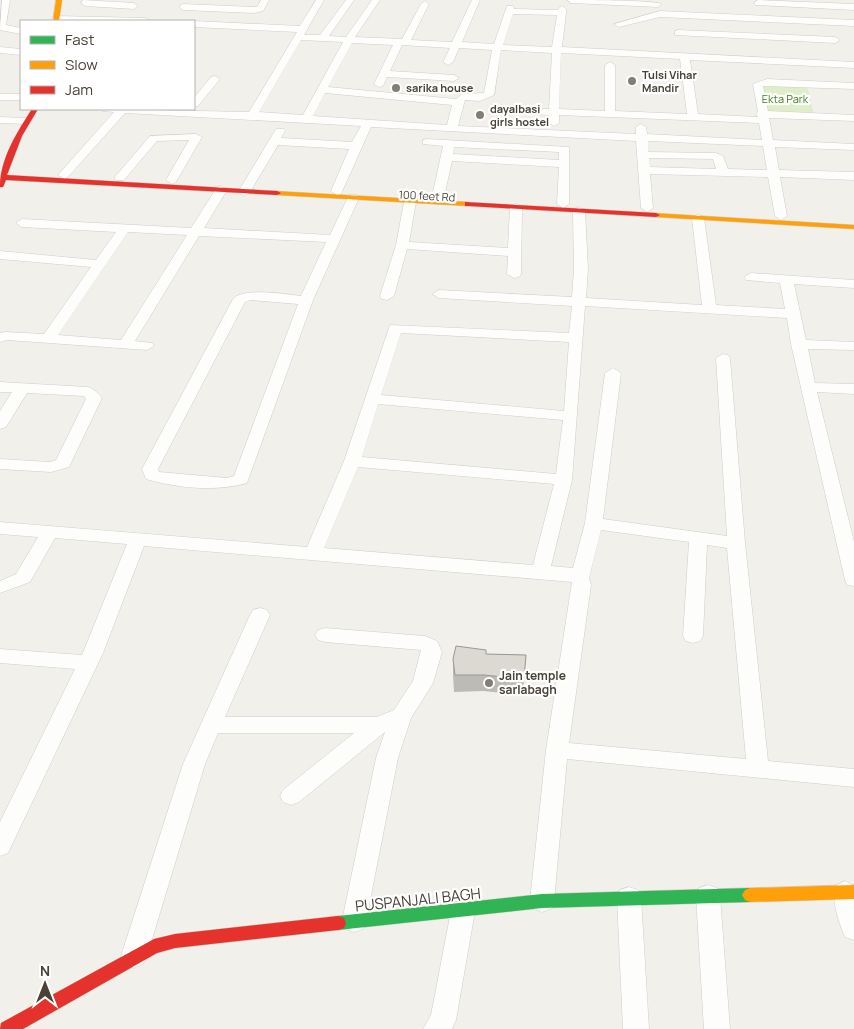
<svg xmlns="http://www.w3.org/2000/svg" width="854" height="1029" viewBox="0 0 854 1029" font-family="Manrope,sans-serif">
  <rect width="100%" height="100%" fill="#f2f0eb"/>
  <path fill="#dfeec9" d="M758,83L807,84L814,116L761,114Z"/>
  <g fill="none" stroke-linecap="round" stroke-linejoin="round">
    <g stroke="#d0cdc8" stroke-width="1">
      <g id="street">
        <path d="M2,0H10L6,25L21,28V34L0,30Z"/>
        <path d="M83,0L134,3L138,6L134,9L85,6L81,3Z"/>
        <path d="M261,0H269L263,11L254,13L183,10L179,7L183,4L254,7H257Z"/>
        <path d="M316,0H324L304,35H320L346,0H354L329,36L346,37L372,0H380L355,37L402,39L421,4L425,1L429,4L411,40L452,42L472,0H480L462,42L494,44L507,6H513L514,9L557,10L562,6L566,9V13L562,47L854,62V68L690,60L698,114L758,117L756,114L758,112L753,84L767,79L854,83V89L763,86L768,111L854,115V121L769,118L773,140L854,144V150L775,147L779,170L854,172V180L780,177L787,216L781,220L775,216L768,177L650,174L653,208L647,212L641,208L636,141L371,127L341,194L337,195L331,191L349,149L278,145L250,192L244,196L238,192L276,129H284L285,131L281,138L352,142L361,126L125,113L68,177L64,179L58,175L114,112L102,111L101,109L249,112L297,32L194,27V21L300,26ZM513,14L557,15L552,47L503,45ZM301,40L343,42L303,115L259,112ZM352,43L393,45L374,84L379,87L383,86L387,77L454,81L459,78L454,75L390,71L402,45L450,48L443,62L448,65L453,62L459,48L492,50L484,93L462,94L456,99L328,87ZM501,50L552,53L549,109L501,107L496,110L497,112L549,115V123L554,126L559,123V115L759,123L762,140L647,134L646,127L641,124L636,127V134L458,126L465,100L480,101L494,95ZM561,53L680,59L687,114L615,111V65L610,62L605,65V111L559,109ZM325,93L452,105L447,125L313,116ZM648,141L763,146L767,170L728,169L723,156L716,153L648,152ZM649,158L713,159L716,169L650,167Z"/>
        <path d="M567,0C583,0 653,0 662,4L658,7L571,3Z"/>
        <path d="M758,0L854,4V10L755,5L754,3Z"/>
        <path d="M660,11L854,20V26L660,17L619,27L614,24Z"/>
        <path d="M56,16L145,18L150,21H53L52,19Z"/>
        <path d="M678,30L835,37L840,40L835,43L675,35V31Z"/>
        <path d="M0,47L21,49V55L0,53Z"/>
        <path d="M215,76L220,79L198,106L194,107V98L211,77Z"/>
        <rect x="0" y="94" width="21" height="6"/>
        <path d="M0,117L27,118L32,121L27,124L0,123Z"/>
        <path d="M196,134L202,137L176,182L172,184L166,180L189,140L157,141L124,180H116L114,178L150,136Z"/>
        <path d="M427,139L569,147V204L563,208L557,204L559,167L452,161L444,197L442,200H434L432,197L443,146L423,144V140ZM454,147L559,152V160L453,154Z"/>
        <path d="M221,186L227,190L204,228L330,235L349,195H357L359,198L313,300L247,483C216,492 177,488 146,479L142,469L233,299C243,287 285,294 301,296L326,242L199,236L135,341L152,343L154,346L147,350L7,340L0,342V333L5,332L44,334L91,267L0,259V251L96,260L116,232L22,227L16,223L22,219L191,228L217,187ZM128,232L187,235L121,340L58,335ZM250,300L298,304L234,476L227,478L159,472L158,469L245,302Z"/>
        <path d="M410,198L416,202L409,242L508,248L510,208L516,204L520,205L522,208L521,274L519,277L514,278L507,274L508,256L407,249L394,296L387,300L382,299L380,296L396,245L404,202Z"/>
        <path d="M579,207L585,211L588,269L586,298L702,305L692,218L698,214L704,218L716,305L785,309L780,283L746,280L744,277L751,273L854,280V288L794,284L806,340L854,342V350L808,349L815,383L854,384V394L817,392L854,542V586L847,585L845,580L791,344L787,318L585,306L572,480L551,566L573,568L585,523L605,373L613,368L621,373L603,519L727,536L716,358L723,354L728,355L730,358L745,543L768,761L854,769V787L567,759L554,901L551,909L542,912L533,909L530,901L546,750L572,582L144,546L103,653L8,853L0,856V822L75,669L0,663V649L82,655L127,544L55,538L30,582L0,593V581L16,574L38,537L0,534V522L307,547L344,461L390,325L569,333L572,306L439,298L432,294L439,290L572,297L574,269L573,211ZM401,333L569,342L564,411L381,395ZM378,404L563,420L556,474L362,457ZM358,467L554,484L533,565L324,548ZM601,530L689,542L683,636L686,641L693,643L700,641L703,636L707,545L727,548L746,759L569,743L591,585L589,578Z"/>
        <path d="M0,382L88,387C94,389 98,393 102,398L69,467L51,472L0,469V459L50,462L56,460L86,399L84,396L27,393L6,427L0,429V411L12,392H0Z"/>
        <path d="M260,608L267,610L270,615L225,717H377L394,710L413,681L421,650L325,642L318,640L315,635L318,630L325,628L425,636L437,641L442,652L433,683L411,718L398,758L366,921L363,929L354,932L345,929L342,921L376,758L385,732L299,802L291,805L283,802L280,796L283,790L354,733H218L205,764L147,956L143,964L134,968L125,964L121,956L183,764L250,615L253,610Z"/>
        <path d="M845,881L854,886V940L845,937C839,923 830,898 837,885Z"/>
        <path d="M708,885L717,888L720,896L730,1029H704L696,896L699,888Z"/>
        <path d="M629,887L638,890L641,898L649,1029H623L617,898L620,890Z"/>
        <path d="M463,900L472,903L475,911L456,1020L452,1029H423L431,1015L451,911L454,903Z"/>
      </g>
    </g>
    <g stroke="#d2cdc1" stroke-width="1">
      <path id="fast" d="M750,888L755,890L758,895L755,900L750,902L542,908L338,930L332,928L330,923L332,918L338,916L542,894Z"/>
    </g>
    <g stroke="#d2cdc1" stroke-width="1">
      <g id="slow">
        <path d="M56,0H62L59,21H53Z"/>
        <path d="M274,191L468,202L472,204L468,206L277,195L273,193Z"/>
        <path d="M653,213L854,225V229L656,217L652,215Z"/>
        <path d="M854,885V899L750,902L745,900L742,895L745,890L750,888Z"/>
      </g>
    </g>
    <g stroke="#d2cdc1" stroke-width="1">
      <g id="jam">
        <path d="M32,109H38L22,136L7,175L277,191L281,193L277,195L6,180L3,187H0C0,159 17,132 32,109Z"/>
        <path d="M465,202L656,213L660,215L656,217L468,206H465Z"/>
        <path d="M338,916L344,918L346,923L344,928L338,930L175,948L157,953L23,1029H0L1,1023L154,939L175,934Z"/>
      </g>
    </g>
    <use href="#street" fill="#fdfdfc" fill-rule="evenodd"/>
    <use href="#fast" fill="#30b455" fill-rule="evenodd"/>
    <use href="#slow" fill="#ff9f0a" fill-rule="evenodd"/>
    <use href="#jam" fill="#e5322d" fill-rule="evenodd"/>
  </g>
  <path fill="#bdbbb5" d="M486,654L526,655L523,695L483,691L454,692L453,675V659Z"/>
  <path fill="#dcd9d3" stroke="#9a9894" d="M456,646L486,650V654L526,655L524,679L484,675H455L453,659Z"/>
  <g fill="#847f75" stroke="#fff" stroke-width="2">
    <circle cx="632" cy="81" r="5"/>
    <circle cx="396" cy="88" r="5"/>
    <circle cx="480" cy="115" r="5"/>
    <circle cx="489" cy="683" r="5"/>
  </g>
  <g text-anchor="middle" stroke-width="4.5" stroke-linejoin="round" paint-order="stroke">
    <g font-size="11" font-weight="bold" fill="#494236" stroke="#fff" text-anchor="start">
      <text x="642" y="79">Tulsi Vihar<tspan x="642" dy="13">Mandir</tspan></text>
      <text x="406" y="92">sarika house</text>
      <text x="490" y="113">dayalbasi<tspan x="490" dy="13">girls hostel</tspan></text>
    </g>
    <g font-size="11" fill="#458024" stroke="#fff">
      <text x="785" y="103">Ekta Park</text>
    </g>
    <g font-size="11" fill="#494236" stroke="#fff">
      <text transform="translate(427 196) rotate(3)" y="4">100 feet Rd</text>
    </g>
    <g font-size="12" font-weight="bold" fill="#494236" stroke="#fff" text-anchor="start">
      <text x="499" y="680">Jain temple<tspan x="499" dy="14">sarlabagh</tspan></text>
    </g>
    <g font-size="15" fill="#494236" stroke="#fff">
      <text transform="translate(418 900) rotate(-6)" y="5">PUSPANJALI BAGH</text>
    </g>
  </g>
  <rect x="20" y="20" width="175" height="90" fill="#ffffff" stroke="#b6b3af"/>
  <rect x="30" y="36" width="25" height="8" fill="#30b455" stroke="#b6b3af"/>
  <text x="65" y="45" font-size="15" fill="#494236">Fast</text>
  <rect x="30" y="61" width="25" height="8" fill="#ff9f0a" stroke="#b6b3af"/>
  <text x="65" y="70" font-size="15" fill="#494236">Slow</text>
  <rect x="30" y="86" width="25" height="8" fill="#e5322d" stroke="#b6b3af"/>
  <text x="65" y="95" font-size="15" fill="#494236">Jam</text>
  <g transform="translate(45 984)" stroke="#ffffff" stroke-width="4" paint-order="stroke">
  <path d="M0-4L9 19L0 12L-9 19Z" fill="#494236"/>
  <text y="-8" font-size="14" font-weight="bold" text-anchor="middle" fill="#494236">N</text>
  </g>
</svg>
